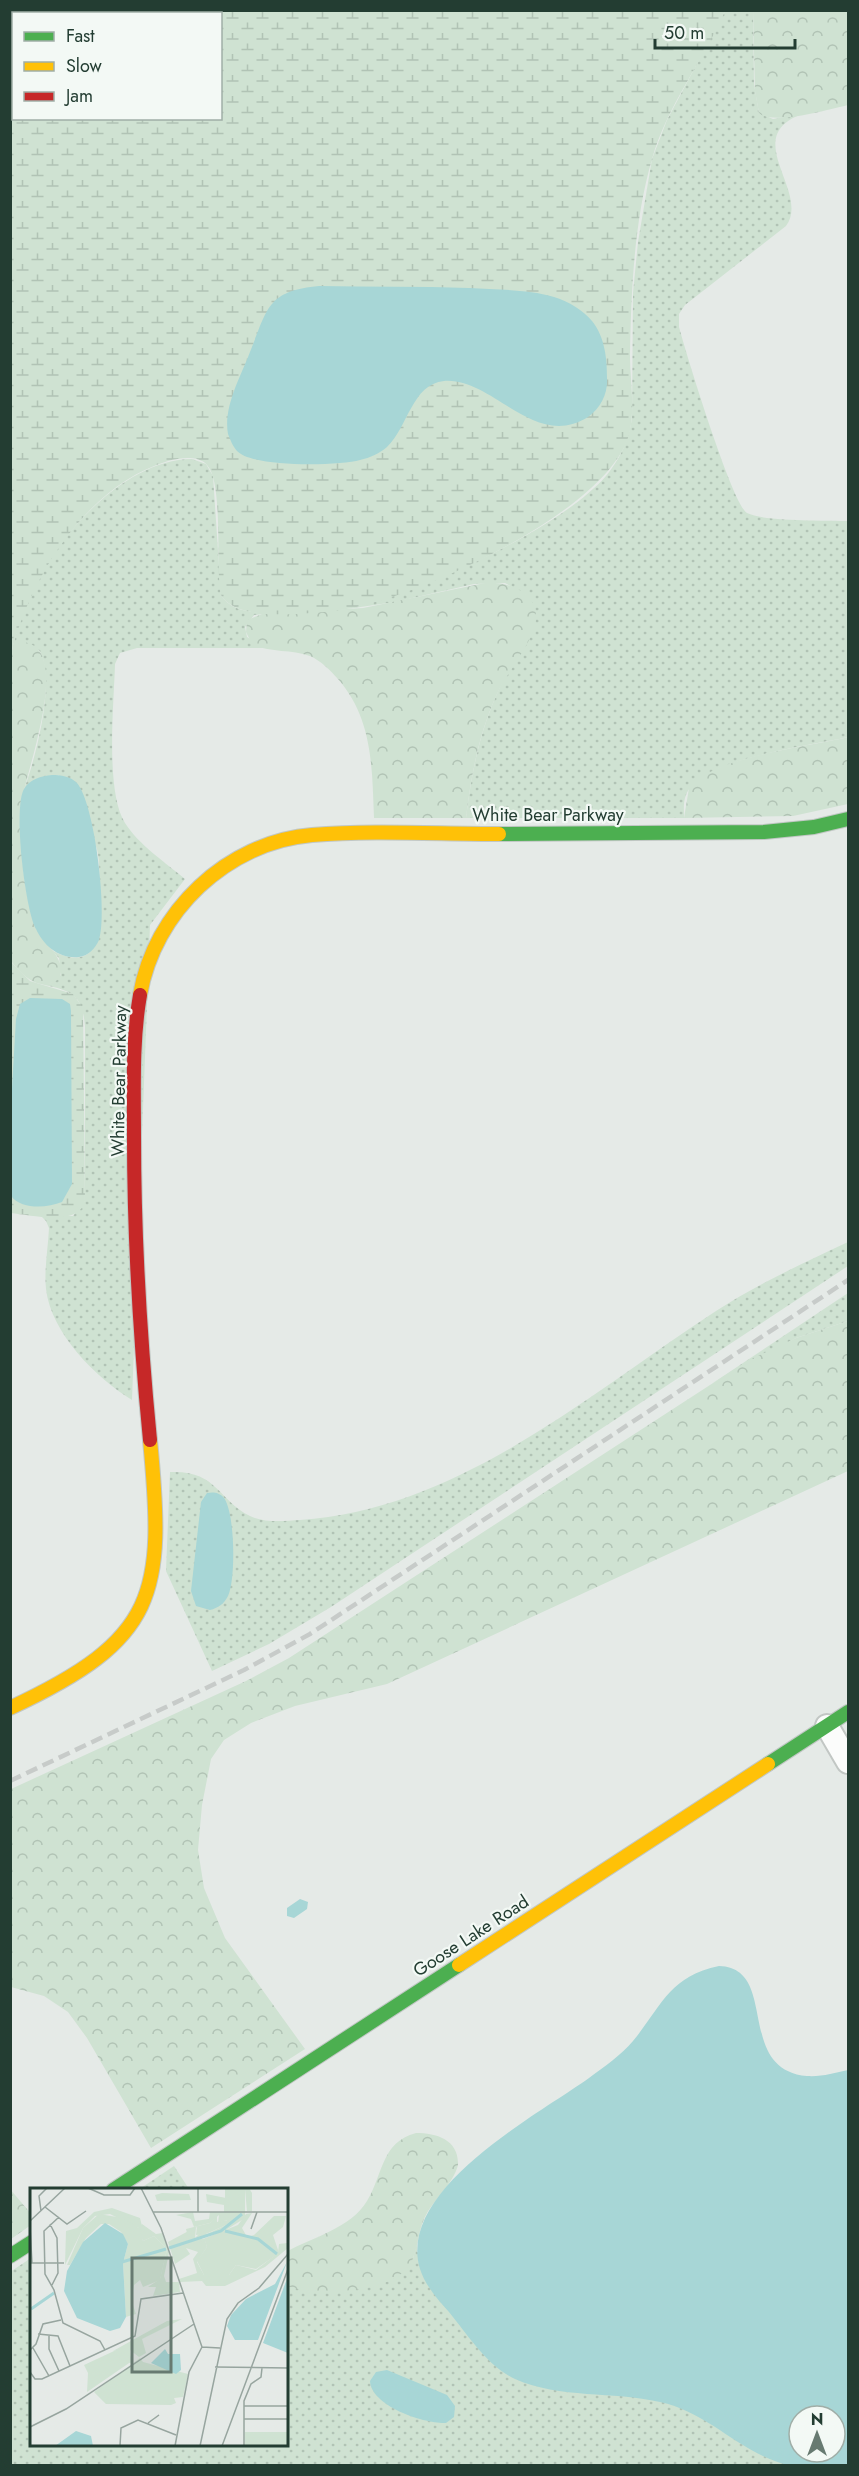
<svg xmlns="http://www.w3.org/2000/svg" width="859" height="2476" viewBox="0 0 859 2476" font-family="Jost,sans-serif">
  <defs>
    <pattern id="grass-dots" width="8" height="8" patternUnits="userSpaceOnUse" patternTransform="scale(1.5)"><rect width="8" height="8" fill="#cfe2d2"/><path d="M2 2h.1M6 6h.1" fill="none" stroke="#b1c3b5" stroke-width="1.8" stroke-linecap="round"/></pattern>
    <pattern id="forest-crowns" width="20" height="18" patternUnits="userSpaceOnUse" patternTransform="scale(1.5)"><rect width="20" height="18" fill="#cfe2d2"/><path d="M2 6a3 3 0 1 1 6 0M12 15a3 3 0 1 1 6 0" fill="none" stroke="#b1c3b5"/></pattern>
    <pattern id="wetland-marsh" width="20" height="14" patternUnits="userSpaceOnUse" patternTransform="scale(1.5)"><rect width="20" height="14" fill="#cfe2d2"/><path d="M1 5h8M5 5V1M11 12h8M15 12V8" fill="none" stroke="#b1c3b5"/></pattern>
  </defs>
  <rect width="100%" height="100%" fill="#e5eae7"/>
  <g fill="url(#grass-dots)" fill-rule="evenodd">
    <path d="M725,11H753L754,84L759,113L773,119L802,114C739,137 811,192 786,226L685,305L679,314V327C686,353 732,504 747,513C765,522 826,520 848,521V737C811,746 701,758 686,795C683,802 684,811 684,818H466C471,776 479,735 496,696C506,672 522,651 534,627L526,595L505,583L474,584L395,602L347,609C417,594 559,530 606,476C620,459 629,440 632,418L633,293L638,242L652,159L667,120Z"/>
    <path d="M192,459L206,464L213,476L221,595C231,612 255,613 273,613L254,615L245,627L247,637L265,648H137L120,653L115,664C114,703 105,791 125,823C139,845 165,862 185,879L150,925L132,1400C96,1378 51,1333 46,1289C44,1269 48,1249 49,1228L46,1221L40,1215L73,1216L85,1201V1026C82,992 70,991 41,984L51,983L61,975L59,958L51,950C102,977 102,926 100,891C99,877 100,862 97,849C91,828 69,795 59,775C45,775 30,780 23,792C35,761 57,679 39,650L11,652V654C16,632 23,610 33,589C59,534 126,459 192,459Z"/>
    <path d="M848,1242V1266L331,1607L269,1644L212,1671L166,1571L170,1472C217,1470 217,1499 250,1516C264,1523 284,1521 300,1520C460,1509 587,1395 716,1311C757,1284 804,1263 848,1242Z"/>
    <path d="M848,1293V1321L796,1338L713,1383Z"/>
    <path d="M174,2166L189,2189L138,2190Z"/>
    <path d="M417,2243V2252L848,2374V2465H11L10,2272L31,2258L32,2444H286L287,2263L413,2258ZM799,2416H835V2452H799Z"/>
  </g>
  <g fill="url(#forest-crowns)">
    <path d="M753,11H848V105C830,109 773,126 759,113L755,91Z"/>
    <path d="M485,583C506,581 537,591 536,617C536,639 507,672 497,694C479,733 471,776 466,818H374C372,768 373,719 338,679C330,670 321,661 310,656C291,649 269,653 252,644L246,632L247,620L262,614L363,608Z"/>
    <path d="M23,642C77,648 20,784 20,813C22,853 22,895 39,931C46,947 68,960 59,979C39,993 23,976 11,961L10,654L16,645Z"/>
    <path d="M848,737V804L793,816L684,818L689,788C714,756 808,747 848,737Z"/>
    <path d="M848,1321V1471L387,1684L295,1706L251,1723L224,1740L211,1759L202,1805L198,1850L204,1888L225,1938L305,2049L151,2148L87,2038L68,2012L44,1996L11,1987V1789L246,1681L289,1658L747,1361L796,1338Z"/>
    <path d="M416,2133C437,2133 459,2140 458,2165C453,2184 435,2198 426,2215C417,2231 419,2252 408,2267C389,2293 315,2297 287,2286L286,2252C313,2237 351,2228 367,2201C383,2175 381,2142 416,2133Z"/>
    <path d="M10,2189L32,2215L31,2225L11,2239Z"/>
  </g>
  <g fill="url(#wetland-marsh)" fill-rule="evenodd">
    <path d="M11,11H725C703,61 667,106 652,159C634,221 631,292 630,356C630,380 635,406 630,430C616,509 409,603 335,611C307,613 237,623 221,595C215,567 224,483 207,465C198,455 180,458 168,461C87,485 30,577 11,654ZM14,14H220V118H14Z"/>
    <path d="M10,961L30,981L73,994L83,1008L85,1201C79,1227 31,1215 11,1213Z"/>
  </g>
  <g fill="#a7d6d6" fill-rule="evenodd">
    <path d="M319,286C369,287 419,286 469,288C497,290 527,289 554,297C568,301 583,310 592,321C605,337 607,359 607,378C608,393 601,408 588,417C534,451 493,377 444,381C412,384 408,427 387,447C380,453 370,458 360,460C339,466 253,468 237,451C233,447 230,439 228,434C223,407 241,376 250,352C268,308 267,291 319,286Z"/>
    <path d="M52,775C61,775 70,776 77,783C95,804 108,915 99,940C95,949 88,956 79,957C59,959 44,946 36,929C25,908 13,808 24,789C30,779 41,776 52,775Z"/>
    <path d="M30,998L62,999L70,1004L71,1011L72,1184L62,1202C47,1208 22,1210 11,1196V1105L16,1019L20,1004Z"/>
    <path d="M207,1493C213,1492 219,1492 224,1498C235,1513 236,1579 228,1596C224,1604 218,1608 210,1610L196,1606L191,1591L201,1502Z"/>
    <path d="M300,1899L308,1902L307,1909L294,1918L287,1916V1908Z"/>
    <path d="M719,1966C780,1968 734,2069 807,2076C821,2077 835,2073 848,2070V2465C830,2466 805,2470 787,2465C740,2453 708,2412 660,2402C613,2391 560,2399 515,2379C487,2366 468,2335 449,2312C438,2300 425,2285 420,2269C396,2190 536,2116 589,2078C604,2067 621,2055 633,2041C662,2006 668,1977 719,1966ZM799,2416H835V2452H799Z"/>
    <path d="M387,2370L447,2395L455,2406L454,2417L446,2423C424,2424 371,2406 370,2381L376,2372Z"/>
  </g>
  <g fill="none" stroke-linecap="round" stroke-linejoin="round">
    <g stroke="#c2c7c4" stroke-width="26">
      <path id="street" d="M827,1726L848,1762"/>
    </g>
    <g stroke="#c1c7c4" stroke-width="16">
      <g id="fast">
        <path d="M499,834L764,832L814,827L848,819"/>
        <path d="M768,1764L848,1712"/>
        <path d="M113,2190L459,1965"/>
        <path d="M10,2256L32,2242"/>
      </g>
    </g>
    <g stroke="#c1c7c4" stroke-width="16">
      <g id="slow">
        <path d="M140,995C154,912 227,842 312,835C373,830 437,834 499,834"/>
        <path d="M10,1708C158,1639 165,1595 150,1440"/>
        <path d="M459,1965L768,1764"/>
      </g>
    </g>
    <g stroke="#c1c7c4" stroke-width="16">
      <path id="jam" d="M140,995C132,1041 134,1089 134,1136C134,1238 140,1338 150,1440"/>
    </g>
    <use href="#street" stroke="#fbfcfb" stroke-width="22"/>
    <use href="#fast" stroke="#4caf50" stroke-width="14"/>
    <use href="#slow" stroke="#ffc107" stroke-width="14"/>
    <use href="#jam" stroke="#c62828" stroke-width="14"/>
    <path stroke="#c7cbc9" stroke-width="4.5" stroke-dasharray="12 6" stroke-linecap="butt" d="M10,1781L244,1670L310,1634L848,1280"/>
  </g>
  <g text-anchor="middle" stroke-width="4.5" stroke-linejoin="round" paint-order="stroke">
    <g font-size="18" fill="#233d32" stroke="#f3f9f5">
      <text x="548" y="821">White Bear Parkway</text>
      <text transform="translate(119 1081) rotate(-89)" y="6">White Bear Parkway</text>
      <text transform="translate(471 1936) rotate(-33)" y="6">Goose Lake Road</text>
    </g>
  </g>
  <g transform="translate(30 2188)">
    <rect width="258" height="258" fill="#e5eae7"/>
    <path d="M187,27V34L198,32V36L176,46L166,47L167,39L157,45L156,41L180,35ZM112,36L126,46L132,45L139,65L134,88L136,94H149L150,104L123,108L126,99H118L130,91L137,61L124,48L113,53L108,40ZM97,157L102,173L57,204L58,185L54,177ZM110,170L113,174L158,186L153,209L144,210L146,215L141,217L76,216L64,204Z" fill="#cfe2d2"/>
    <path d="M211,0H219L222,5V23H217L215,1V30L191,45L165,50L169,46H177L198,36L197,32L188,35L189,27L180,35L164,39L161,31L146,27L163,24L165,33L179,31L180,24H194V17L177,14L176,6L196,10ZM132,5L159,6L161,12L127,13L125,7ZM82,20L110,30L112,38L108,40L80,26L65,28L53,40L35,77L36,43L47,40L64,24ZM175,52L177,59L167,74L174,87H199L206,77L226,82L248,65L249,56L257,55L258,60L235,79L195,98H176L172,93L150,94L149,91L167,85L163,71L168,64L156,60L160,66L145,76L140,60ZM152,131L112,151L116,165L109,169L100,162L101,175L89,171L93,161L83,163L137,133Z" fill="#cfe2d2"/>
    <path d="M222,25L212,40L217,49L224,47L244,28H256L253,39L243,47L249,65L226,81L206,77L199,87H174L167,73L177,59L175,53L140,60L138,54L166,39L165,50L173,51L208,37L216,26ZM69,26L93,30L110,41L113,53L124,48L137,61L130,92L113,99L110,92L104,97L101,111L106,126L99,128L96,129L93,75L98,56L91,44L79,36H71L56,50L40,77H37L53,40Z" fill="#cfe2d2"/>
    <path d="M195,0H214V23H195ZM215,244H258V257H215Z" fill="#cfe2d2"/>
    <path d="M75,35L93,46L98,56L93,75L96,129L90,140L80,143L47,130L34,103L37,83L53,54ZM257,74L228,152H205L197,138L201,127L216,111L245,96ZM258,88V165L233,155ZM135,161L138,166H150L151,182L146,186L121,175ZM46,243L61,248L63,258H25Z" fill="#a7d6d6"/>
    <path fill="none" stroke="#a7d6d6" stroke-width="3" d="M195,43L228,51L247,66M139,60L191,43L212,26M92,74L136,61M1,121L24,105"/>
    <path fill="none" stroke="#97a59f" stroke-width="1.5" d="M58,0L74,7H100L105,0M111,0L131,40L172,159M168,0V24M15,19L37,36L56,23M11,23L9,8L17,0M123,24H258M29,29L14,43L15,86L24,102L33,135L70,153L75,162M0,33L35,0M20,36L27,50L28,85L22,97M0,39L2,75M221,41L227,24M0,75H34M8,146L28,148L40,178M19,148V161L29,183M172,159L190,160M3,160L19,188M0,162L6,156L13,136L31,132M185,179L258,180M0,184L5,191H12L105,148L111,111L153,105M214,218H258M214,231H258M118,235L129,227L125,230M0,239L36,221L164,136M90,258L91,240L108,232L146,247M145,258L159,184L172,159M170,258L197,131L208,115L229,100L258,66M192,258L258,81M214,258V213L221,196L231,189L232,180"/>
    <path fill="#677a71" fill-opacity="0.15" stroke="#677a71" stroke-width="3" d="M102,70H141V184H102Z"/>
    <rect width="258" height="258" fill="none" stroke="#233d32" stroke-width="3"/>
  </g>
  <rect width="859" height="2476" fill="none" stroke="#233d32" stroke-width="24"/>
  <rect x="12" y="12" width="210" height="108" fill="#f3f9f5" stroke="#a0aea7" stroke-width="1.5"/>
  <rect x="24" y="32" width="30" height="9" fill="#4caf50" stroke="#a0aea7" stroke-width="1.5"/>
  <text x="66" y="42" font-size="18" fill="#233d32">Fast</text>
  <rect x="24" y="62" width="30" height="9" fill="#ffc107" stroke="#a0aea7" stroke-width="1.5"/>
  <text x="66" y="72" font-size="18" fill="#233d32">Slow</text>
  <rect x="24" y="92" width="30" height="9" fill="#c62828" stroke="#a0aea7" stroke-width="1.5"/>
  <text x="66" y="102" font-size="18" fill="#233d32">Jam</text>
  <g transform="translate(817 2434)"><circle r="28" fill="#f3f9f5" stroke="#a0aea7" stroke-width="1.5"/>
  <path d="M0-4.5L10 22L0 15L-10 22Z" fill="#677a71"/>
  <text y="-9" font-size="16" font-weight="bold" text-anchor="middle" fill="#233d32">N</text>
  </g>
  <path d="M655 39v9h140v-9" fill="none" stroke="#233d32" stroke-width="3"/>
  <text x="664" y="39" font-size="18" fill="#233d32" stroke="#f3f9f5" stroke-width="4.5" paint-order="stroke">50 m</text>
</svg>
